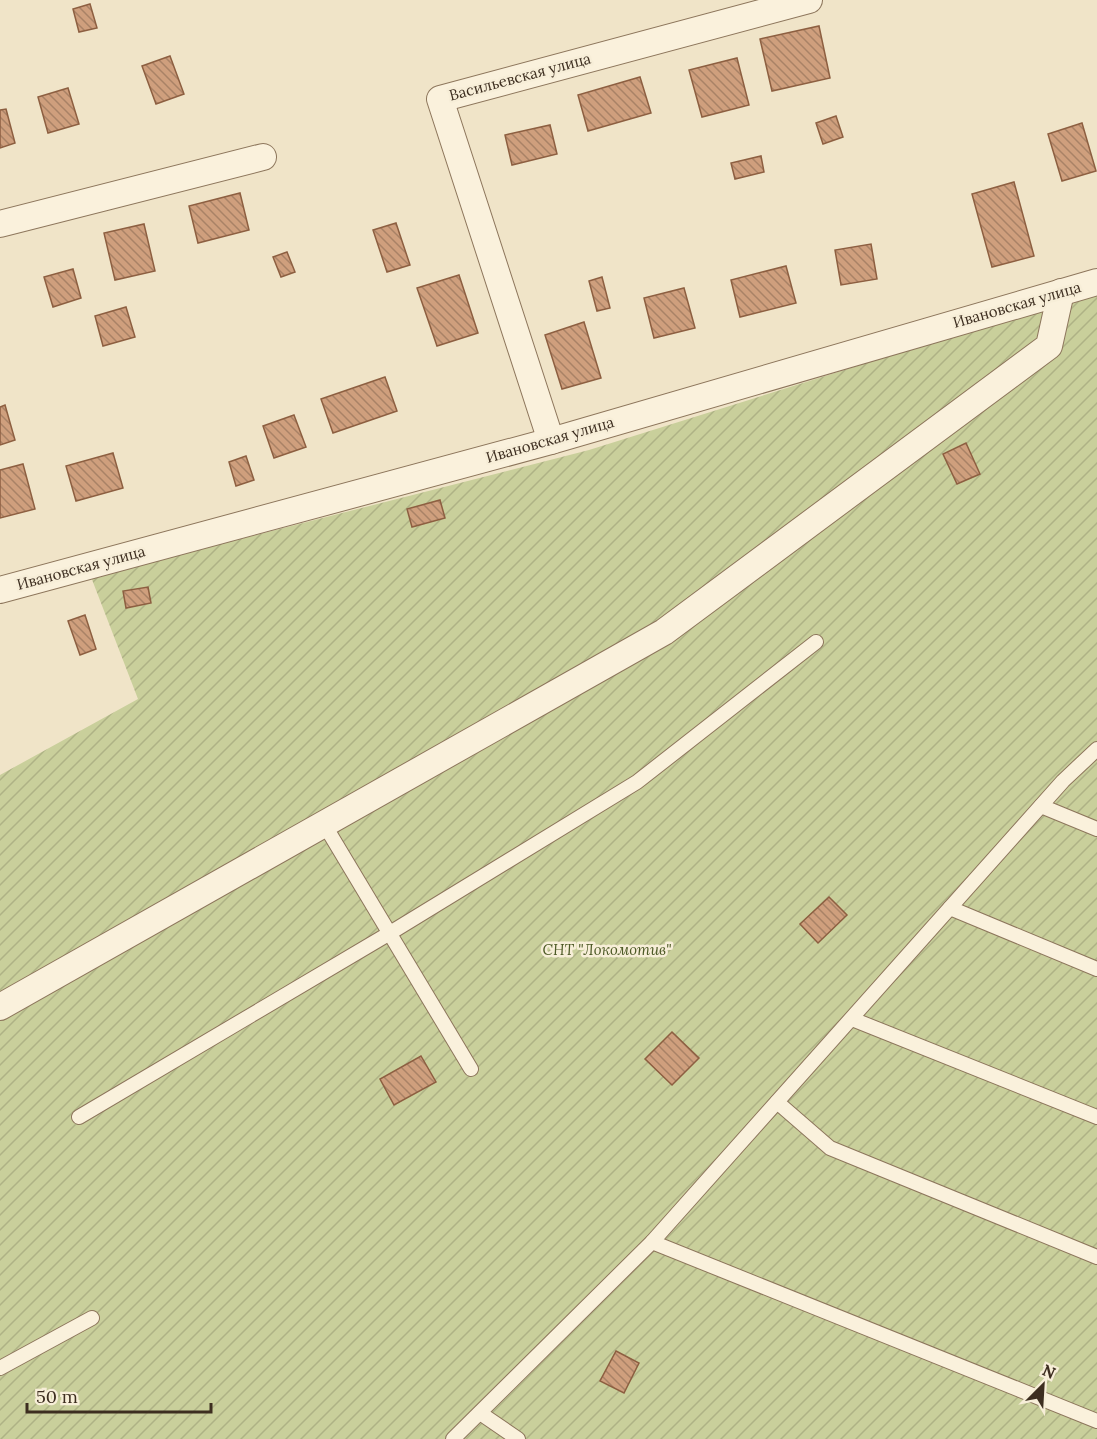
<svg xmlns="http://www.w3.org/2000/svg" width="1097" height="1439" viewBox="0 0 1097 1439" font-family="Lora,serif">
  <defs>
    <pattern id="garden-furrows" width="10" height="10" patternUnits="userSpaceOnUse" patternTransform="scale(1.5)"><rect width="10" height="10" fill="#c9cf9b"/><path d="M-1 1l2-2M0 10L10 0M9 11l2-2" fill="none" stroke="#aeb285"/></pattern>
    <pattern id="building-back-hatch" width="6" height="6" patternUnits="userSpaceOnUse" patternTransform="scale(1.5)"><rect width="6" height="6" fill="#cf9f7d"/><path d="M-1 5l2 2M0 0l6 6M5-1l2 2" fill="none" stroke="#a98266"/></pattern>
  </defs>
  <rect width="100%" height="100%" fill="#f0e4c8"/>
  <path fill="url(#garden-furrows)" d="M1097,291V1439H0V775L138,699L91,577L589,450Z"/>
  <g fill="url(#building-back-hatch)" stroke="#8d5f41" stroke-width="1.5">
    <path d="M90,4L97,28L79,32L73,9Z"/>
    <path d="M819,26L830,78L772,91L760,39Z"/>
    <path d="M170,56L184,94L156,104L142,66Z"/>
    <path d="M737,58L749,105L702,117L689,70Z"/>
    <path d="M640,77L651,113L588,131L578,95Z"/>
    <path d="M68,88L79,124L48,133L38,97Z"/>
    <path d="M6,109L15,143L0,148V110Z"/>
    <path d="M836,116L843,137L823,144L816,123Z"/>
    <path d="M1082,123L1096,171L1062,181L1048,134Z"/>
    <path d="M550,125L557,154L512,165L505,135Z"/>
    <path d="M761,156L764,172L735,179L731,163Z"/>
    <path d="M1014,182L1034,256L992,267L972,194Z"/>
    <path d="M240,193L249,230L198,243L189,206Z"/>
    <path d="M396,223L410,265L387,272L373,230Z"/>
    <path d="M144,224L155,271L115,280L104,233Z"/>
    <path d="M871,244L877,279L841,285L835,250Z"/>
    <path d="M287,252L295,272L281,277L273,257Z"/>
    <path d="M786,266L796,303L740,317L731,280Z"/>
    <path d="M73,269L81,298L53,307L44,277Z"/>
    <path d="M459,275L478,333L437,346L417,288Z"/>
    <path d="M602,277L610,308L597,311L589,281Z"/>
    <path d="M684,288L695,328L654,338L644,298Z"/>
    <path d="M126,307L135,337L103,346L95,316Z"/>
    <path d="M584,322L601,378L562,389L545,335Z"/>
    <path d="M385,377L397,411L333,433L321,399Z"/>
    <path d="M5,405L15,440L0,445V407Z"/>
    <path d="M294,415L306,447L274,458L263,426Z"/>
    <path d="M966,443L980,474L957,484L943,454Z"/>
    <path d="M113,453L123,488L76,501L66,466Z"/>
    <path d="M246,456L254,480L236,486L229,462Z"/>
    <path d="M23,464L35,509L0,518V470Z"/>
    <path d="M440,500L445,518L412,527L407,509Z"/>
    <path d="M148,587L151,603L126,608L123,591Z"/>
    <path d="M85,615L96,649L80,655L68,621Z"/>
    <path d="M829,897L847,915L818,943L800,924Z"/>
    <path d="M672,1032L699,1058L672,1085L645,1059Z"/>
    <path d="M421,1056L436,1082L394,1105L380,1079Z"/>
    <path d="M616,1351L639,1363L624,1393L600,1381Z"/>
  </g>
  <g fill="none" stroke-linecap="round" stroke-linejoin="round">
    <g stroke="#8d765c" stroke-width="16">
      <g id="lane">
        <path d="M1041,806L1097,829"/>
        <path d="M324,824L471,1069"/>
        <path d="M950,908L1097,969"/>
        <path d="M852,1019L1097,1117"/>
        <path d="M777,1102L830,1148L1097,1257"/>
        <path d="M79,1117L390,933L637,782L816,642"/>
        <path d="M652,1242L1097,1421"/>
        <path d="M0,1368L92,1318"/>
        <path d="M480,1413L518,1439"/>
        <path d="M453,1439L652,1242L1063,781L1097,749"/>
      </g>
    </g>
    <g stroke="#8d765c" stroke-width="28">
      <g id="street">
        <path d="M0,224L263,157"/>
        <path d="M551,441L440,99L809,0"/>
        <path d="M0,590L551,441L1097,282"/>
        <path d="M0,1007L664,632L1049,346L1061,292"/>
      </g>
    </g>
    <use href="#lane" stroke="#faf1dc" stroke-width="14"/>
    <use href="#street" stroke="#faf1dc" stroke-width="26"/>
  </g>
  <g text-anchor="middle" stroke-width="5" stroke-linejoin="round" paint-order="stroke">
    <g font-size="15" fill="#3d2e20" stroke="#f7eed8">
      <text transform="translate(520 77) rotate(-15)" y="5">Васильевская улица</text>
      <text transform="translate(1017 305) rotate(-16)" y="5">Ивановская улица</text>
      <text transform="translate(550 440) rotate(-16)" y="5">Ивановская улица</text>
      <text transform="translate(81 568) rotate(-15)" y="5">Ивановская улица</text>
    </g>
    <g font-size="15" font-style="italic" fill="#4d5a26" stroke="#f7eed8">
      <text x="607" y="955">СНТ "Локомотив"</text>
    </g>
  </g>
  <g transform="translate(1043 1385) rotate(24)" stroke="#f7eed8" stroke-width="4.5" paint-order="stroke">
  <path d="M0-4.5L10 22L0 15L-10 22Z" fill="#3d2e20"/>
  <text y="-9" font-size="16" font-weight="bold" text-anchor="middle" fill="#3d2e20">N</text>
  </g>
  <path d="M27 1403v9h184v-9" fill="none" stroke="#3d2e20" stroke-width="3"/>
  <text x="36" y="1403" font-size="18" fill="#3d2e20" stroke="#f7eed8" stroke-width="4.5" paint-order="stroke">50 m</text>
</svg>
